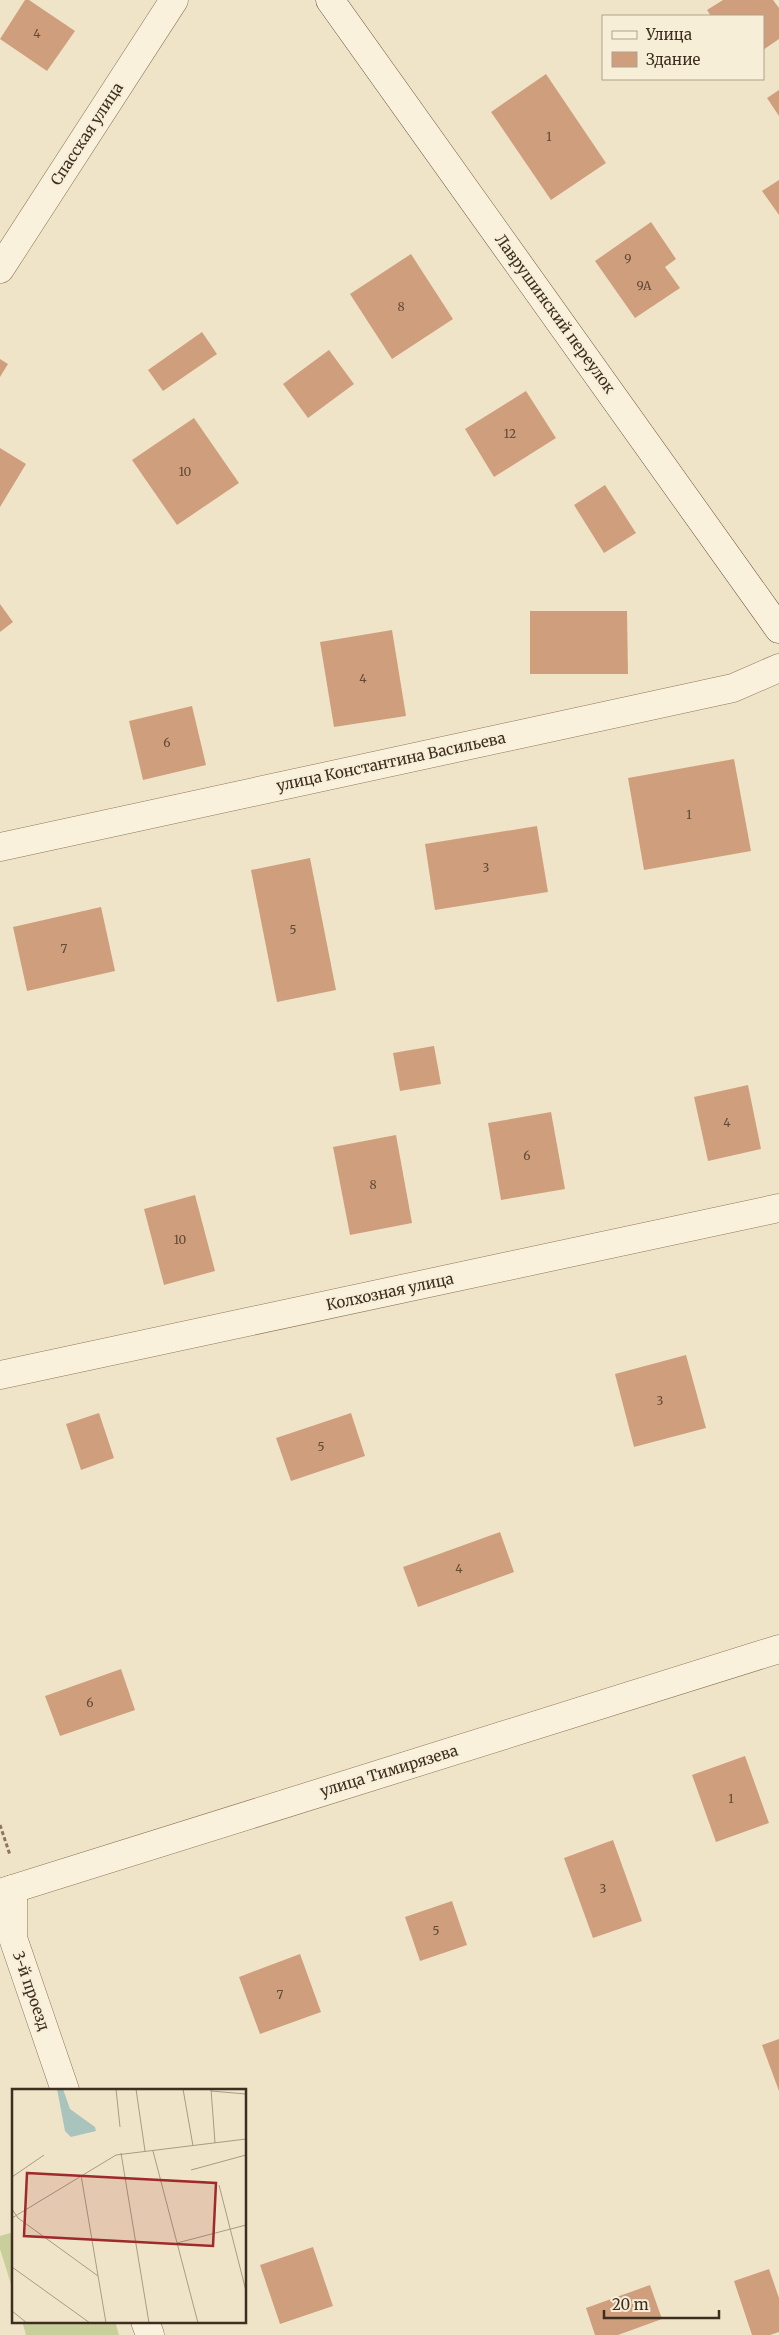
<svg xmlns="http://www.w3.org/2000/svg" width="779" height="2335" viewBox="0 0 779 2335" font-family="Merriweather,serif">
  <rect width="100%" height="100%" fill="#f0e4c8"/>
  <g fill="#c9cf9b">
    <path d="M14,2232V2294L0,2249V2236Z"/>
    <path d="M22,2321H115L119,2335H26Z"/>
  </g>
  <g fill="#cf9f7d">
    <path d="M25,0H29L75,31L47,71L0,39Z"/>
    <path d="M723,0H773L779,8V39L763,50V16H711L707,10Z"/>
    <path d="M546,74L606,163L551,200L491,112Z"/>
    <path d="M779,90V116L767,98Z"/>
    <path d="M779,180V215L762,191Z"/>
    <path d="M651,222L676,259L665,267L680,288L635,318L595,261Z"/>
    <path d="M411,254L453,319L392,359L350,294Z"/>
    <path d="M202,332L217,354L163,391L148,370Z"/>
    <path d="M329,350L354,384L308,418L283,384Z"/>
    <path d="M0,359L8,364L0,377Z"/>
    <path d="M526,391L556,438L494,477L465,429Z"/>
    <path d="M194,418L239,483L177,525L132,460Z"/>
    <path d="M0,448L26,464L0,507Z"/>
    <path d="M605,485L636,533L604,553L574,505Z"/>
    <path d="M0,604L13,622L0,632Z"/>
    <path d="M530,611H627L628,674H530Z"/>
    <path d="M392,630L406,716L334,727L320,642Z"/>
    <path d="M192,706L206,765L143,780L129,721Z"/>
    <path d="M734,759L751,851L644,870L628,778Z"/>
    <path d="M537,826L548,892L435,910L425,844Z"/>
    <path d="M310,858L336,990L277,1002L251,870Z"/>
    <path d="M101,907L115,971L27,991L13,927Z"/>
    <path d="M434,1046L441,1084L400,1091L393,1053Z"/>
    <path d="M748,1085L761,1149L708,1161L694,1097Z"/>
    <path d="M551,1112L565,1189L501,1200L488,1123Z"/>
    <path d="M396,1135L412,1223L350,1235L333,1147Z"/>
    <path d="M195,1195L215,1271L164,1285L144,1209Z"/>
    <path d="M686,1355L706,1428L634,1447L615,1374Z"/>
    <path d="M99,1413L114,1458L81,1470L66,1424Z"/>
    <path d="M351,1413L365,1456L291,1481L276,1438Z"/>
    <path d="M500,1532L514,1572L418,1607L403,1567Z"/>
    <path d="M121,1669L135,1710L60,1736L45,1696Z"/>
    <path d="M745,1756L769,1823L716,1842L692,1775Z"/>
    <path d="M613,1840L642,1921L593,1938L564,1858Z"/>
    <path d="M452,1901L467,1945L420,1961L405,1917Z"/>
    <path d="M300,1954L321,2012L260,2034L239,1977Z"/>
    <path d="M779,2039V2091L762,2045Z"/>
    <path d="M313,2247L333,2306L280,2324L260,2265Z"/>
    <path d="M769,2269L779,2298V2332L770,2335H752L734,2281Z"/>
    <path d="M650,2285L662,2319L618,2335H595L586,2308Z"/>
  </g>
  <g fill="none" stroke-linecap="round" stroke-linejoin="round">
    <g stroke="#8d765c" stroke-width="29">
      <g id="street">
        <path d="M0,269L174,0"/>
        <path d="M0,847L733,688L779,668"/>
        <path d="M0,1375L779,1208"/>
        <path d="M13,1889V1938L65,2090"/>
        <path d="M0,1893L779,1649"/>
        <path d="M145,2321L150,2335"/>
      </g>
    </g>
    <g stroke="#6f573f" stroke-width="29">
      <path id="secondary" d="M330,0L779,629"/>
    </g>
    <path stroke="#8d765c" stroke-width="3" stroke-dasharray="4 2.5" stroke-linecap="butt" d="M0,1825L10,1855"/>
    <use href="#street" stroke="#faf1dc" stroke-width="28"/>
    <use href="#secondary" stroke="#faf1dc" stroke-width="28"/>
  </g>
  <g text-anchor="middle" stroke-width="4" stroke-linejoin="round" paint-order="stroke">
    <g font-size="12" fill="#624a37">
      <text x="37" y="38">4</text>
      <text x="549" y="141">1</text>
      <text x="628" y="263">9</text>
      <text x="644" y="290">9А</text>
      <text x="401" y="311">8</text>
      <text x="510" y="438">12</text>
      <text x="185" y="476">10</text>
      <text x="363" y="683">4</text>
      <text x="167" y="747">6</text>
      <text x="689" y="819">1</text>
      <text x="486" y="872">3</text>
      <text x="293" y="934">5</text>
      <text x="64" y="953">7</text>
      <text x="727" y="1127">4</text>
      <text x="527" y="1160">6</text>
      <text x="373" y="1189">8</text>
      <text x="180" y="1244">10</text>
      <text x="660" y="1405">3</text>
      <text x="321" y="1451">5</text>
      <text x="459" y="1573">4</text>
      <text x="90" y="1707">6</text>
      <text x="731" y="1803">1</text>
      <text x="603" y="1893">3</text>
      <text x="436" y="1935">5</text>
      <text x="280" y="1999">7</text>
    </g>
    <g font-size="15" fill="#3d2e20" stroke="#f7eed8">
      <text transform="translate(87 134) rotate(-57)" y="5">Спасская улица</text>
      <text transform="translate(555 314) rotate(54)" y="5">Лаврушинский переулок</text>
      <text transform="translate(391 762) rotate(-12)" y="5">улица Константина Васильева</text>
      <text transform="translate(390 1292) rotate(-12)" y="5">Колхозная улица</text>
      <text transform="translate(389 1771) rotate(-17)" y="5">улица Тимирязева</text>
      <text transform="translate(31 1991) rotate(71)" y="5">3-й проезд</text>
    </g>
  </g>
  <g transform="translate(12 2089)">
    <rect width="234" height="234" fill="#f0e4c8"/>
    <path d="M45,0H51L58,20L83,38L84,42L59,48L53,42Z" fill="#a9c4bc"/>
    <path fill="none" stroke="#a89b85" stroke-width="1" d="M104,0L108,38M124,0L133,62M171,0L181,57M199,0L203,54M199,2L234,5M141,62L186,234M109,64L137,234M179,81L234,66M69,86L94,234M0,88L32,66M207,96L234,202M0,120L6,129L86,187M0,129L104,66L234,50M165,154L234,136M0,178L78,234M0,222L15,234"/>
    <path fill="#9e2a2b" fill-opacity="0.15" stroke="#9e2a2b" stroke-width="2.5" d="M15,84L204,94L201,157L12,147Z"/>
    <rect width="234" height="234" fill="none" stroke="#3d2e20" stroke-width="2.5"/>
  </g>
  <rect x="602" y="15" width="162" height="65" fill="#f7eed8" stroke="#ada18e"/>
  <rect x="612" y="31" width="25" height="8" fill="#faf1dc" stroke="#ada18e"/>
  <text x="646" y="40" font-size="15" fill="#3d2e20">Улица</text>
  <rect x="612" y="52" width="25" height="15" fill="#cf9f7d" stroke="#ada18e"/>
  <text x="646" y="65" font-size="15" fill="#3d2e20">Здание</text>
  <path d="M604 2310v8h115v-8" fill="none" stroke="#3d2e20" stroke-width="2.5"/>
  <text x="612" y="2310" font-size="15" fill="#3d2e20" stroke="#f7eed8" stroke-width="4" paint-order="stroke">20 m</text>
</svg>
